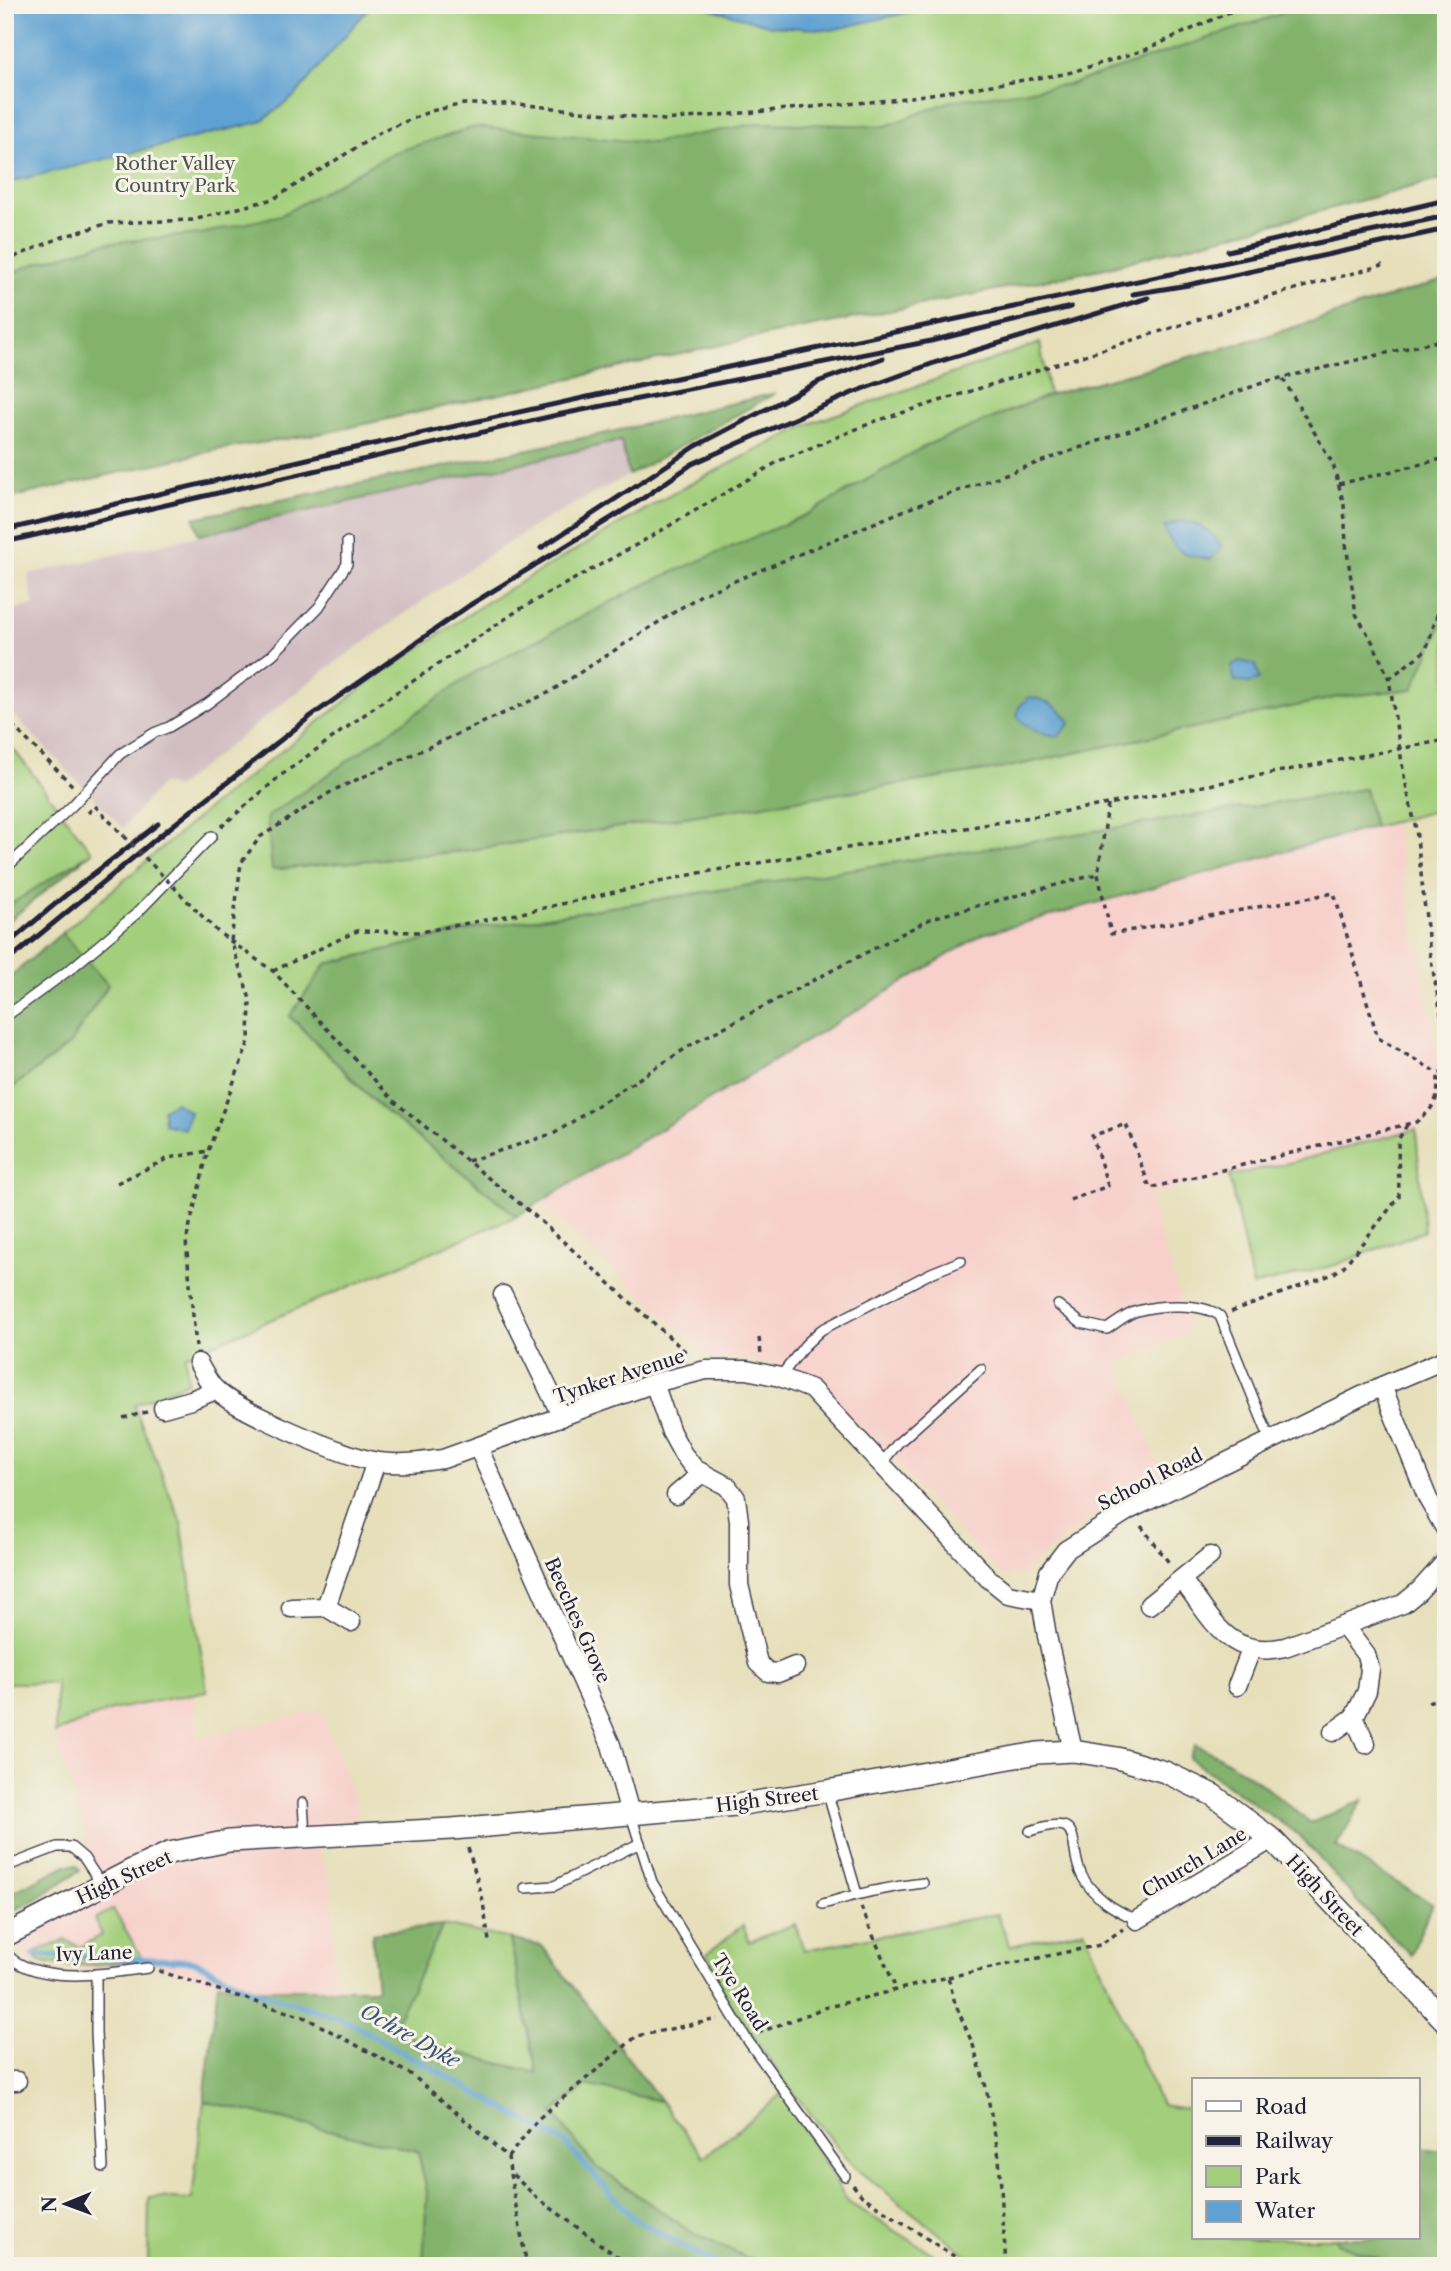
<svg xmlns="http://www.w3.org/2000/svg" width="1451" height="2271" viewBox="0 0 1451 2271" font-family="'Libre Caslon Text',serif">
  <rect width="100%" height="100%" fill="#f7f3e8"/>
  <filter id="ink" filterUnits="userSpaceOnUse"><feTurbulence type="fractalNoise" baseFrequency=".0143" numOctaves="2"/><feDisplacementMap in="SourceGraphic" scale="14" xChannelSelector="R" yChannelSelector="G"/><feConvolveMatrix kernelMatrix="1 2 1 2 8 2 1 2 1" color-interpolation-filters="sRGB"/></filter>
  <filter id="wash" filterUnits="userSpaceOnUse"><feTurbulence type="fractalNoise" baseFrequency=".00686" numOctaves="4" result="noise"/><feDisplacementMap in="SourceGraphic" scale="28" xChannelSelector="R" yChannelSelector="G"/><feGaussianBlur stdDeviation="1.57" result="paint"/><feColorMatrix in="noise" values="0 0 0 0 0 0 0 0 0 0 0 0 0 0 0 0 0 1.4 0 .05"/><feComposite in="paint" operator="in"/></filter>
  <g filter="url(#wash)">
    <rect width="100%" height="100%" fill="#e6dfba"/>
    <g fill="#f7d0cb">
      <path d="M1394,821L1446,1097V1110L1416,1129L1285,1164L1149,1195L1190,1332L1117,1363L1161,1470L1112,1503L1036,1560L1023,1574L1001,1575L825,1388L796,1370L759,1361L714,1360L539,1203L983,934Z"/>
      <path d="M194,1695L197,1739L321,1710L354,1800L361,1834L313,1837L331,1885L336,1989H250L218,1983L144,1961L118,1967L82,1970L31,1964L19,1948L24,1937L106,1891L95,1865L55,1733L112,1710Z"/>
    </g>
    <path fill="#d2bec2" d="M622,441L629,475L544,520L481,560L325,670L176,788L162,783L123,828L5,706V612L34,605L28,574Z"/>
    <g fill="#a3cf7c" stroke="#62785c" stroke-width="2">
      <path d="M5,5H1446V75L5,387Z"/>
      <path d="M1040,343L1049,395L927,445L808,514L272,869L463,851L1004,768L1338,697L1412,689L1446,614V808L1374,827L1365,789L477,928L326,964L290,1017L380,1107L517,1216L185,1356L188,1382L134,1405L181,1522L207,1691L112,1710L55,1733L56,1683H5V1093L70,1044L108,985L62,933L210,807L371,681L488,601L686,486L809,424Z"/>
      <path d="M5,738L92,852L5,908Z"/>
      <path d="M1416,1129L1424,1231L1335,1265L1253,1286L1229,1176L1285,1164Z"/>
      <path d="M113,1909L144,1961C109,1962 69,1971 36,1960L37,1951L66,1940L80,1947L102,1935L95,1919Z"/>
      <path d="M997,1914L1010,1946L1084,1930L1161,2105L1194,2110V2238H1335L1338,2244L1397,2266H981L855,2168L790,2089L720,1989L707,1954L743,1925L749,1942L795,1924L804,1950Z"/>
      <path d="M443,1925L510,1939L537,2073L418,2042L394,2023Z"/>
      <path d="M586,2085L661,2101L704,2157L783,2093L848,2202L953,2266H766L694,2234L594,2165L553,2113Z"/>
      <path d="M204,2101L418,2151L427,2192L423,2266H148L149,2197L192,2199Z"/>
    </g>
    <g fill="#82b26c" stroke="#526a54" stroke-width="2">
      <path d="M1307,5H1446V178L1101,269L748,339L329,432L216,450L5,499V276L28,266L105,243L201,234L281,215L392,153L475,127L653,143L759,123L886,126L951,101L1071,84Z"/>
      <path d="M1446,279V614L1413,689L1338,697L1004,768L463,851L272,870L267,817L478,670L650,582L808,514L927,445L1049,395L1260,338Z"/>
      <path d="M776,393L629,475L621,441L199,535L194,518L607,433Z"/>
      <path d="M1365,789L1374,827L983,934L517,1216L380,1107L290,1016L326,964L477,928Z"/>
      <path d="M92,852L5,924V908Z"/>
      <path d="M62,933L108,985L70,1044L5,1093V981Z"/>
      <path d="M1195,1745C1237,1762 1275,1795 1311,1823L1363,1800L1336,1846L1432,1904L1411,1955L1365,1910L1300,1836L1189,1758Z"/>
      <path d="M66,1865H76L80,1870L32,1902L5,1914V1896Z"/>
      <path d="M443,1925L395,2023L418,2042L537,2073L510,1939L542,1946L661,2101L586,2085L553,2113L594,2165L694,2234L766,2266H423L427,2192L418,2151L204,2101L218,1983L250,1989H377L372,1933Z"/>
      <path d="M1418,2148L1446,2151V2266H1397L1338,2244L1335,2238H1418Z"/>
    </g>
    <g fill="#5ea1d2" stroke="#406286" stroke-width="2">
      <path d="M5,5H371L295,96L260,122L5,183Z"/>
      <path d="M698,5H940L832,30L771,26Z"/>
      <path d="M1181,521C1200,524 1211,530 1222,547L1211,559C1185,557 1173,552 1164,527Z"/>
      <path d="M1240,661L1256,665L1259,680L1248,683L1235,681L1231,667Z"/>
      <path d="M1029,697C1048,700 1060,706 1070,723L1059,736C1041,734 1029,731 1017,716L1019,707Z"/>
      <path d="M175,1102L190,1112L184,1129L164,1124L163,1109Z"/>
    </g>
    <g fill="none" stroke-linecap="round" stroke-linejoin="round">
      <path stroke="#5ea1d2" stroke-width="6" d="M34,1955L193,1961L250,1989L347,2021L564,2142L633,2218L719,2266"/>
    </g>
  </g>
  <g filter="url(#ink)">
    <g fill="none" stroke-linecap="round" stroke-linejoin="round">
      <g stroke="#3f3e4e" stroke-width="12">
        <g id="service">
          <path d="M5,869L73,805L120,754L154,733L169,727L207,704L272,655L319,607L347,564V542"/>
          <path d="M5,1017L73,967L136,914L212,836"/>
          <path d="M1058,1305L1081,1323L1107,1329C1116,1323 1127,1314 1137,1311C1158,1305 1201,1302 1220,1316L1271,1442"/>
          <path d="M780,1377L805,1345L821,1330L931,1273L961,1261"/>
          <path d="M881,1464L898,1443L981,1369"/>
          <path d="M827,1791L857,1894"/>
          <path d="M303,1803L305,1835"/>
          <path d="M631,1815L652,1882L746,2038L845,2176"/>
          <path d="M1030,1831C1088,1811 1066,1845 1082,1876C1094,1898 1115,1910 1137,1920"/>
          <path d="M5,1867L57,1847H71L84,1858L101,1884"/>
          <path d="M525,1888L554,1886L640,1843"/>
          <path d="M823,1904C856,1894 888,1887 923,1883"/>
          <path d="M5,1952C9,1956 13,1961 18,1963C53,1983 110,1973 148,1968"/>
          <path d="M96,1975V2032L103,2167"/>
        </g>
      </g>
      <g stroke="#3f3e4e" stroke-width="21">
        <g id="minor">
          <path d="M503,1295L562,1417"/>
          <path d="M198,1363C203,1371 208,1383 216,1390C237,1411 348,1458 378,1462C400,1465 422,1462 443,1459L654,1383L706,1370H747L780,1377L811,1389L988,1578L1008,1594L1041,1600"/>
          <path d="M654,1383L671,1432L683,1454L695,1469L727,1486L736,1498L739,1521V1585L758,1663L768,1672L778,1673L795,1666"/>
          <path d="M1382,1386L1428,1499L1446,1530"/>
          <path d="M163,1408L191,1400L216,1390"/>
          <path d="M478,1447L611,1745L630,1813"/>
          <path d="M676,1495L702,1473"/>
          <path d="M1182,1580C1213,1619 1228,1660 1285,1647L1403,1604L1419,1591L1446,1561"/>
          <path d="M1149,1605L1210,1556"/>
          <path d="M326,1607L351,1622"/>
          <path d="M291,1608L326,1607L376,1462"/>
          <path d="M1237,1686L1251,1650"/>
          <path d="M1354,1717L1366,1744"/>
          <path d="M1333,1732L1354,1717L1367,1691L1370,1669L1366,1655L1344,1626"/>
          <path d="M1073,1751L1047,1636L1041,1600L1049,1572L1066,1550L1129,1510L1382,1386L1446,1359"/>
          <path d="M1137,1920L1272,1839"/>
          <path d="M5,2081H17"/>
        </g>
      </g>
      <g stroke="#3f3e4e" stroke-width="24">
        <path id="tertiary" d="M5,1936L132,1870L169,1853L229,1841L452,1829L736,1805L827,1791L1037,1753L1073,1751L1117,1758L1165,1772L1213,1795L1272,1839L1446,2022"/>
      </g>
      <g stroke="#3f3e4e" stroke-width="3.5" stroke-dasharray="5 5" stroke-linecap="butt">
        <path d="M5,261L62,237L109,223L193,220L273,199L383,131L431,111L464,104H517L664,120L891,100L1065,74L1145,50L1245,5"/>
        <path d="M1283,379L1333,464L1344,505L1346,544L1356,614L1373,643L1389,679L1404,776L1416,829L1430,954L1446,1041"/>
        <path d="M1339,484L1446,458"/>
        <path d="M1389,679L1426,650L1444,593L1446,521"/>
        <path d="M5,718L73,786"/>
        <path d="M1108,805L1098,874L1111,934L1334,893L1378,1038L1438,1073"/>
        <path d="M88,813L95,806L124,836"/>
        <path d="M221,827L280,776L379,704L520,609L645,540L781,460L876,421L1288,291L1383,265"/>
        <path d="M200,914L219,933L273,971L395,1102L535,1216L688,1354"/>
        <path d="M273,971L357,931L420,932L517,914L699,873L1108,804L1446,740"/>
        <path d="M468,1161L555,1133L694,1043L932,918L1098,874"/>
        <path d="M117,1183L169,1158L208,1151"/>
        <path d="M1070,1200L1108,1186L1092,1136L1126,1124L1150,1188L1416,1122C1438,1105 1438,1099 1438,1073H1446"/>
        <path d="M1231,1312L1333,1274L1344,1266L1399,1197L1398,1140L1407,1125"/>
        <path d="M759,1338L761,1354"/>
        <path d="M196,1347L186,1241L208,1151L249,1041L250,999L231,941L241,863L260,837L334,790L548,693L701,595L910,508L1268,381L1446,339"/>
        <path d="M123,1418L147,1412"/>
        <path d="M1141,1526L1170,1564"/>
        <path d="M1428,1702L1446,1696"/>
        <path d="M468,1848L482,1896L489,1941"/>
        <path d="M861,1907L896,1989"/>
        <path d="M159,1971L306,2018L412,2075L508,2157L510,2172L536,2197L630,2266"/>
        <path d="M948,1977L1100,1945L1123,1929"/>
        <path d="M758,2033L824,2008L948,1977L955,2003L973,2045L986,2087L999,2157L1006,2266"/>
        <path d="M508,2157L538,2119L637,2036L718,2019"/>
        <path d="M510,2174L527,2266"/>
        <path d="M853,2185L862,2196L969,2266"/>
      </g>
      <use href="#service" stroke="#fff" stroke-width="9"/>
      <use href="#minor" stroke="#fff" stroke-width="18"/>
      <use href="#tertiary" stroke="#fff" stroke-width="21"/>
      <g stroke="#22223b" stroke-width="5">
        <path d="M1228,251L1446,200"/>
        <path d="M1133,294L1188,285L1446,229"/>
        <path d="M5,530L333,453L610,392L1446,216"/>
        <path d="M5,542L557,415L931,341L1071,307"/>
        <path d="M541,548L696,446L820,381L883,358"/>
        <path d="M5,946L66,895L158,824"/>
        <path d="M5,963L162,834L311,716L470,605L642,499L692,464L852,393L934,363L1148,298"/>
      </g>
      <path stroke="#3f3e4e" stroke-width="3.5" stroke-dasharray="5 5" stroke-linecap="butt" d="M124,836L200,914"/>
    </g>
  </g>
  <g text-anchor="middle" stroke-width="6" stroke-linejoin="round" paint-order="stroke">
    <g font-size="19" fill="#49564e" stroke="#f7f3e8">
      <text x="175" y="170">Rother Valley<tspan x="175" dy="22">Country Park</tspan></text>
    </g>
    <g font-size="19" fill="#22223b" stroke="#f7f3e8">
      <text transform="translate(619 1376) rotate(-18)" y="7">Tynker Avenue</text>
      <text transform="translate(1150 1479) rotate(-27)" y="7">School Road</text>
      <text transform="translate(578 1620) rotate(66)" y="7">Beeches Grove</text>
      <text transform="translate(767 1799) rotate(-7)" y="7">High Street</text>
      <text transform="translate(1194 1862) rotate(-31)" y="7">Church Lane</text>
      <text transform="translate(124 1877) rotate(-25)" y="7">High Street</text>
      <text transform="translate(1325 1895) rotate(47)" y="7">High Street</text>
      <text transform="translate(94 1953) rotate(-2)" y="7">Ivy Lane</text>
      <text transform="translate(740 1992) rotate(58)" y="7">Tye Road</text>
    </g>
    <g font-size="21" font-style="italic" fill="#3a5577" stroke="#f7f3e8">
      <text transform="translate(410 2036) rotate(29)" y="7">Ochre Dyke</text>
    </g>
  </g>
  <rect width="1451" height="2271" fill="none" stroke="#f7f3e8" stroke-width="28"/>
  <rect x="1192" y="2078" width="228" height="161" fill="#f7f3e8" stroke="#a29fa3" stroke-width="2"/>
  <rect x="1206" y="2101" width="35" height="10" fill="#ffffff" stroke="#a29fa3" stroke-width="2"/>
  <text x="1255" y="2114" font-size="21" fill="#22223b">Road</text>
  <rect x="1206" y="2136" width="35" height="10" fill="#22223b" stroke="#a29fa3" stroke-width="2"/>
  <text x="1255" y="2148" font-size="21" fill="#22223b">Railway</text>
  <rect x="1206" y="2166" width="35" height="21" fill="#a3cf7c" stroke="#a29fa3" stroke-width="2"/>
  <text x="1255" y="2184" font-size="21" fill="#22223b">Park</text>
  <rect x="1206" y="2201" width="35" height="21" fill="#5ea1d2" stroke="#a29fa3" stroke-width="2"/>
  <text x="1255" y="2218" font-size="21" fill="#22223b">Water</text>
  <g transform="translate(66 2204) rotate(269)" stroke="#f7f3e8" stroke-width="5" paint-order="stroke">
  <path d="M0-5L12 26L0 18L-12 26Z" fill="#22223b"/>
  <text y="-10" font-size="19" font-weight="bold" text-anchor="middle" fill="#22223b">N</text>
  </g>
</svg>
